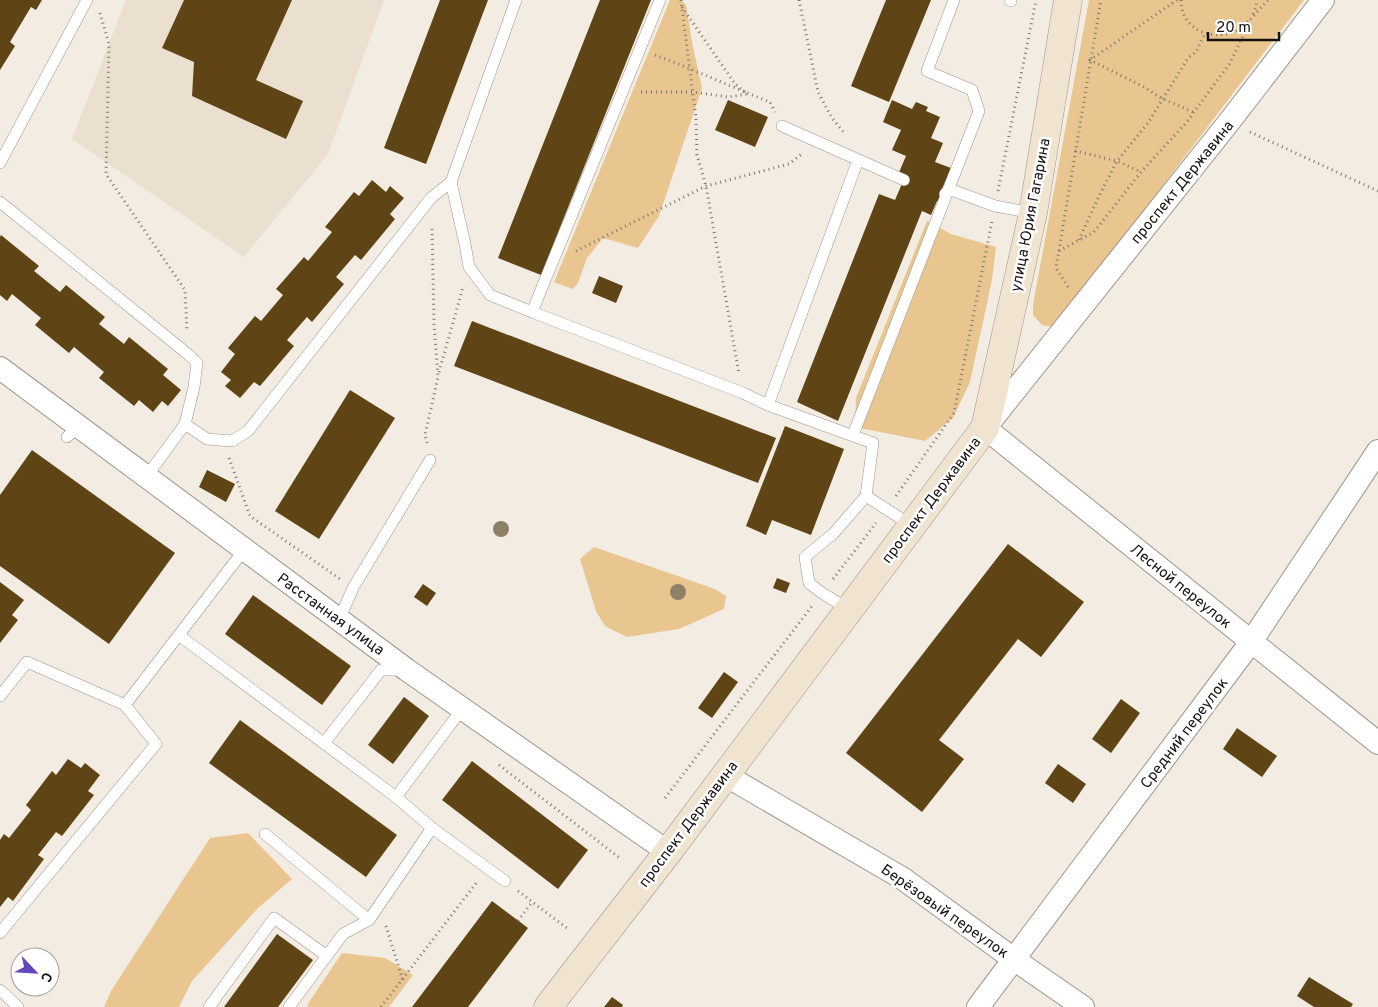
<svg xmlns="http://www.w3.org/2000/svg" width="1378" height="1007" viewBox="0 0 1378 1007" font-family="Overpass,sans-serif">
  <rect width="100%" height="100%" fill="#f2ece2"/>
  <path fill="#ebe0d0" d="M126,0H384L328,154L244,257L72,139Z"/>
  <g fill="#e9c690">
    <path d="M670,0H681L686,5L693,47L702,88L659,216L638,248L603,238L587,258L578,283L573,289L554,282Z"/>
    <path d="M1089,0H1304L1139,217L1053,327L1042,325L1033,315V305Z"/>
    <path d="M927,221L951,234L996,247L992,280L970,382L953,418L925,441L855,427L856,398Z"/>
    <path d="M594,547L715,589L726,596L724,609L679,629L627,637L605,626L596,611L580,559Z"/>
    <path d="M248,833L292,879L258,908L192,981L179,1007H104L111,991L210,838Z"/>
    <path d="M342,953L385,958L413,975L389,1007H307L309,1002Z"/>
  </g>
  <g fill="#5f4415">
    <path d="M0,0H42L36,10L31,7L10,42L15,46L0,70Z"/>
    <path d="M184,0H292L256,80L303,101L286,139L192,96L194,62L162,48Z"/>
    <path d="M440,0H488L426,164L384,148Z"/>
    <path d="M600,0H651L541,275L498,258Z"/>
    <path d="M886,0H931L889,102L851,86Z"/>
    <path d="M728,100L768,117L755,147L715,130Z"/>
    <path d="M892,100L912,109L916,102L928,107L926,111L940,117L931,138L943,143L935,162L951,168L942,189L941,203L937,201L931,215L922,211L838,421L797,402L879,194L895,200L904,179L897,177L906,156L892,150L901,130L883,122Z"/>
    <path d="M372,180L386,192L390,186L404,198L390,214L395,219L361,260L355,255L336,277L344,284L312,322L307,317L287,340L294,346L260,386L254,382L240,398L225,386L231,380L221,372L235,354L228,348L255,316L261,321L283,295L276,289L304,257L308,261L332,232L325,227L354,192L359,196Z"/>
    <path d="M1,235L39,266L34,271L60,292L66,285L105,317L99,324L124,344L129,337L168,369L163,375L181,390L168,406L162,401L153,412L139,400L134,406L99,378L104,372L74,347L69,353L35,325L41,318L12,294L7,301L0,295V237Z"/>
    <path d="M599,276L623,286L616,303L592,293Z"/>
    <path d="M472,321L776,438L758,483L454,366Z"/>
    <path d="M350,390L395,418L319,539L275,511Z"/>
    <path d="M785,426L844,449L811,535L772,520L766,535L746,526Z"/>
    <path d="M32,450L175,553L109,644L0,566V495Z"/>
    <path d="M207,470L235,484L226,502L199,487Z"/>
    <path d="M1008,544L1084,602L1041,657L1018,639L939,740L964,759L922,812L846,753Z"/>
    <path d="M777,578L790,583L786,593L773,588Z"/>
    <path d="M0,582L24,600L12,615L18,620L0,643Z"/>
    <path d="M423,584L436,593L427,606L414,597Z"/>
    <path d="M253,595L351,666L322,705L225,634Z"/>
    <path d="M724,672L738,682L712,718L698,708Z"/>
    <path d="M404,697L429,716L393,764L368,745Z"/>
    <path d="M1121,699L1140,713L1111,753L1092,739Z"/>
    <path d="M240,720L397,835L366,877L209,763Z"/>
    <path d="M1237,728L1277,756L1262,777L1223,749Z"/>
    <path d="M68,759L81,768L85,763L100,775L88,791L94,795L62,836L56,832L38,855L44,859L13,901L8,897L0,907V840L4,834L9,838L31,810L26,805L52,771L56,775Z"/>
    <path d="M472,761L588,850L558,889L442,800Z"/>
    <path d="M1058,764L1086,784L1073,803L1045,783Z"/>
    <path d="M492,901L528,928L468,1007H412Z"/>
    <path d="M277,934L313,960L278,1007H224Z"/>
    <path d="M1309,977L1353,1004L1351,1007H1314L1297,996Z"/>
    <path d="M612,997L623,1005L622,1007H604Z"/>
  </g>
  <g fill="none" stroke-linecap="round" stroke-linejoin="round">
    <g stroke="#9c968d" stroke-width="12">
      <g id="lane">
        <path d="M660,0L532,312L743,393L768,405L873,443L866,496"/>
        <path d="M1010,0L1011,1"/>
        <path d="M782,126L904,180"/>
        <path d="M0,163L87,0"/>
        <path d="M451,182L465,244L469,267L490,295L532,312"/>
        <path d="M945,194L949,189L995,206L1033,213"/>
        <path d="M0,202L189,355L197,363L194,387L185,424"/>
        <path d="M768,405L858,160"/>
        <path d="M853,435L979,111L972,90L927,71L954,0"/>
        <path d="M67,437L79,426"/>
        <path d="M147,476L185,424L207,439L232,441L248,431L431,198L451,182L516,0"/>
        <path d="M850,610L822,593L809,583L805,557L834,533L866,496L911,525"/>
        <path d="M339,620L353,588L430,460"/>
        <path d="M180,636L396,797L432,828L505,881"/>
        <path d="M0,696L27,662L125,705"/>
        <path d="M324,743L381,670H403"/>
        <path d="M396,797L462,709"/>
        <path d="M265,834L369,920"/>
        <path d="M0,933L156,744L125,705L244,550"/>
        <path d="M0,990L18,1007"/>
        <path d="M209,1007L274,918L327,956"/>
        <path d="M289,1007L343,934L369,920L432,828"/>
      </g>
    </g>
    <g stroke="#9c968d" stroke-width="24">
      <g id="street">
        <path d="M1323,0L1229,122L985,428L1378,743"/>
        <path d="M0,368L407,670L668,852"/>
        <path d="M725,775L902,878L1015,960L1083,1007"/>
        <path d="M978,1007L1251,642L1378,451"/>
      </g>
    </g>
    <g stroke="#9c968d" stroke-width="29">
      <path id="secondary" d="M548,1007L668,852L985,428L1033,213L1068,0"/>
    </g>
    <g stroke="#7b7771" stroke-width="3" stroke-dasharray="1 4" stroke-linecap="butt">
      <path d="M681,0L696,118L697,155L706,186L739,374"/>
      <path d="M799,0L818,92L832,118L845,134"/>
      <path d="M1177,0L1090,60L1142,86L1163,99L1193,112"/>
      <path d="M1181,0C1181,36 1226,46 1248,21"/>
      <path d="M682,7L735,84L745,92"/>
      <path d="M100,13L109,44L106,174L185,290L187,331"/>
      <path d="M1253,14L1256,7L1257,0"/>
      <path d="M655,55C693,69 731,87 770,102L775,112"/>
      <path d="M641,92H693L729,97L747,94"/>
      <path d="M1250,132L1378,191"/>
      <path d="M1075,151L1117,161L1141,172"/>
      <path d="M998,191L1036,0"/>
      <path d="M1079,240L1099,196L1117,161L1148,123L1188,58L1196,52L1205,33"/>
      <path d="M576,251L706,186L789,164L803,153"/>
      <path d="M1059,251L1094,232L1141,172L1186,123L1230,63L1251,19L1268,0"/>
      <path d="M1068,287L1056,268L1101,0"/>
      <path d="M439,372L463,287"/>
      <path d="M427,443L425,435L438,377L434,323L432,226"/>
      <path d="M229,458L250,516L340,579"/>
      <path d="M896,496L954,413L992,221"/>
      <path d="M833,579L876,523"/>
      <path d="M499,765L621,859"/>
      <path d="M665,798L812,606"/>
      <path d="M518,891L568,929"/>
      <path d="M518,921L532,902"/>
      <path d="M386,926L403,981"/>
      <path d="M381,1007L477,882"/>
    </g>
    <use href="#lane" stroke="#fff" stroke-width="11"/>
    <use href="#street" stroke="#fff" stroke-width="22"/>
    <use href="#secondary" stroke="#f0e3cf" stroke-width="28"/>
  </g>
  <g fill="#8e8066">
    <circle cx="501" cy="529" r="8"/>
    <circle cx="678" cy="592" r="8"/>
  </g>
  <g text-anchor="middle" stroke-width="5" stroke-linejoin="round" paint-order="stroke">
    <g font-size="15" fill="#151310" stroke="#fff">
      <text transform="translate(1182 182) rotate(-51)" y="5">проспект Державина</text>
      <text transform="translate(1030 215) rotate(-79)" y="5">улица Юрия Гагарина</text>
      <text transform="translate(931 500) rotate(-53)" y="5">проспект Державина</text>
      <text transform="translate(1181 586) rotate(39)" y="5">Лесной переулок</text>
      <text transform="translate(331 614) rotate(36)" y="5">Расстанная улица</text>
      <text transform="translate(1184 733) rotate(-53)" y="5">Средний переулок</text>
      <text transform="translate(688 824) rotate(-53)" y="5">проспект Державина</text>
      <text transform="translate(945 911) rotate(35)" y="5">Берёзовый переулок</text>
    </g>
  </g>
  <g transform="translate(35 972) rotate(115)"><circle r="24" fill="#ffffff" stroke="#a1a19f"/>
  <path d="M0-4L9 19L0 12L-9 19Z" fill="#6146bf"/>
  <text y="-8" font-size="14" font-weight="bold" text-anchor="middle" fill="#151310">С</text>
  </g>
  <path d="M1208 32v8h71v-8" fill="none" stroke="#151310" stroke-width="2.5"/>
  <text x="1216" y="32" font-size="15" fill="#151310" stroke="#ffffff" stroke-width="4" paint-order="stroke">20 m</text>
</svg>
